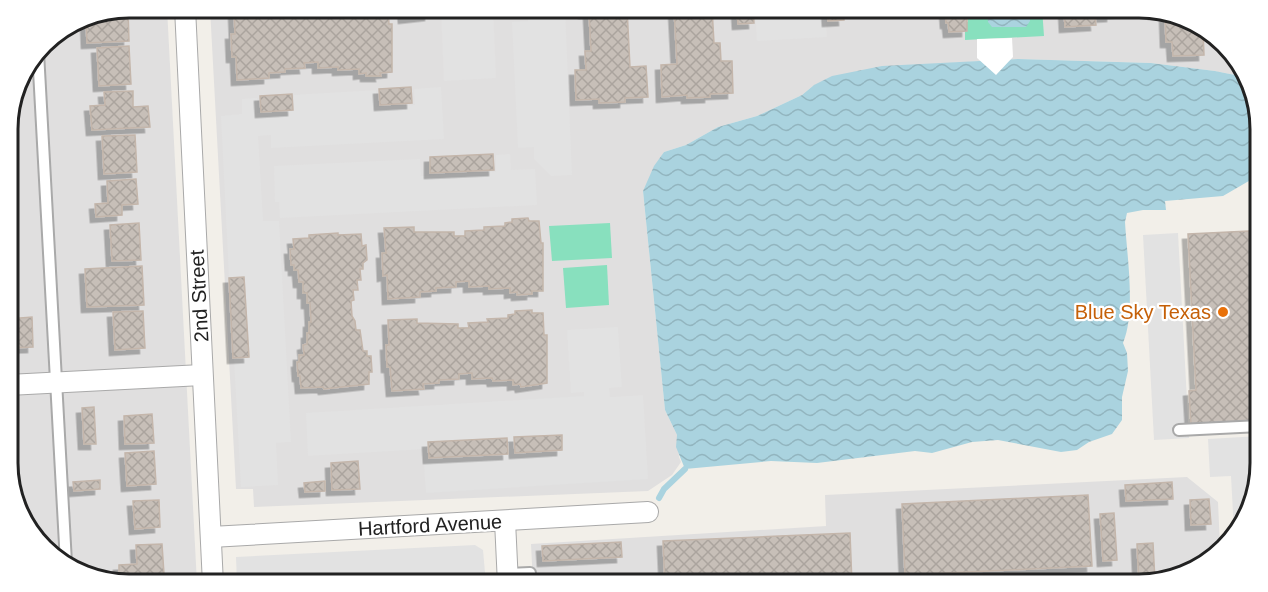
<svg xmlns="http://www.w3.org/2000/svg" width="1268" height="592" viewBox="0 0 1268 592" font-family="Arial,sans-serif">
  <defs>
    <pattern id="water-waves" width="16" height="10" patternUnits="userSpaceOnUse" patternTransform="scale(1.5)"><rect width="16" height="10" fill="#aad3df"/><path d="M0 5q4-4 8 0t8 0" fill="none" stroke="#92b5bf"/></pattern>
    <pattern id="building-cross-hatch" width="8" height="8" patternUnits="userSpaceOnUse" patternTransform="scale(1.5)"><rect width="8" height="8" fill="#c7bfb8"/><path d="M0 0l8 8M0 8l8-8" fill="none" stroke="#aba49e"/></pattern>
    <filter id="shadow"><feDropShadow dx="-5.5" dy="5.5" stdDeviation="0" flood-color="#0004"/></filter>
  </defs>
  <rect width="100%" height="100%" fill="#f2efe9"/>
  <g fill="#e0dfdf">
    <path d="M129,8H167L197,584H129L82,575L33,537L9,479L8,121L20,76L49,38L83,17Z"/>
    <path d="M210,8H1139L1186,17L1236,55L1245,77L1215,71L1151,63L1018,59L916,65L814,85L802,95L757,116L718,127L686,145L664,152L643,191L665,410L677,435L679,457L681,462L672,475L648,491L254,507L253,489H236Z"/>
    <path d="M1187,477L1218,502L1220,547L1207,564L1146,584H533L531,544L826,526L825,495Z"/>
  </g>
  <g fill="#88e0be">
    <path d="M967,8H1042L1044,36L965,40V31H967L966,22H968Z"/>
    <path d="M610,223L612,258L552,261L549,226Z"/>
    <path d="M607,265L609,305L566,308L563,268Z"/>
  </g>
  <g fill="#e2e2e2">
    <path d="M441,8H493L496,78L444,81Z"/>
    <path d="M527,8H565L572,175L551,176L534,159V147L518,148L512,22L528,21Z"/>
    <path d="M755,8H825L827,37L757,41Z"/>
    <path d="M441,87L444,139L271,148V135L258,136L263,221H279L291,442L276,443L278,485L241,487L234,359L249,357L245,277H229L221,116L242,114V99L257,98V113L294,111V95L376,90L377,107L415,105L414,89Z"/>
    <path d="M510,154L511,170L535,169L537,205L280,218L279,202H275L274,166L420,159L421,176L496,172V155Z"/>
    <path d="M1250,209H1260V383Z"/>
    <path d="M1178,233L1189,438L1154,440L1143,235Z"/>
    <path d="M618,327L622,387L609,388L610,397L643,395L648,479L426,493L423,449L308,456L306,413L584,396V392L571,393L567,330Z"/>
    <path d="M1260,436V463L1251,510L1234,531L1231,476L1210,477L1208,439Z"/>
    <path d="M475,545L483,550L486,584H237L236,557Z"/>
  </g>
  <g fill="url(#water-waves)">
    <path d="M987,8H1029L1030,21L1026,27H992L988,22Z"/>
    <path d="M1018,59L1151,63L1215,71L1245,77L1259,112L1257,147L1250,165L1254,178L1223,196L1165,201L1166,210H1143L1127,213L1125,222C1127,257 1136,312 1123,343L1127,353L1128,371L1122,397V420L1112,434L1089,442L1077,450L1061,452L998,440L972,442L932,453L915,451L817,463L771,461L685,469L676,447L677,435L665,410L643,191L654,166L664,152L686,145L718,127L757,116L802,95L814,85L832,76L882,66Z"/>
  </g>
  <path fill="#fff" d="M1012,38L1013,57L996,75L977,58V39Z"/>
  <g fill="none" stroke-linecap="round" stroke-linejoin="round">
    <path stroke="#aad3df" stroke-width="6" d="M659,498L664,489L685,469"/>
  </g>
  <g fill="url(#building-cross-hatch)" stroke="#c4b6ab" stroke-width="1.5" filter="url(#shadow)">
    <path d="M128,8L129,41L87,43L86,19L100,18V13Z"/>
    <path d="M262,8L263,13H303V17H314V13L333,12V8H388L389,24H392V72L380,73L381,76H366V73L359,74V69L338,70V67L318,68V62L304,63L305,68L285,69V72L269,73V78L237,80L236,57H232L231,34H235L234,10Z"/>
    <path d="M403,8H430V15L404,18Z"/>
    <path d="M583,8H627L630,67L646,66L648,97L625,98V102L599,103V99L576,100L575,70H586L585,51H591L589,13H584Z"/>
    <path d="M674,8H712L714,43H720L721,61H732L733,93L710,94V97L687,98V95L662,97L661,65L677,64Z"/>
    <path d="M737,8H753L754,23L738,24Z"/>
    <path d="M827,8H843L844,20L828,21Z"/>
    <path d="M945,8H967V31L949,32L948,23H946Z"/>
    <path d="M1064,8H1139L1154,11L1124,10V12L1112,13V16L1095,17L1096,25L1065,27Z"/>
    <path d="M1154,11L1186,17L1203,30L1204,55L1173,56L1172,42H1166L1165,14H1154Z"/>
    <path d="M129,46L131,84L99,86L97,48Z"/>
    <path d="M411,87L412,103L380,105L379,89Z"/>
    <path d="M133,91V107L148,106L150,127L92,130L90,106L105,105L104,92Z"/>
    <path d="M292,94L293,110L261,112L260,96Z"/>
    <path d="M135,135L137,172L104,174L102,136Z"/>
    <path d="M493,154L494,170L430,173V157Z"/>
    <path d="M136,179L138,204L122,205V215L96,217L95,204L108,203L107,181Z"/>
    <path d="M528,218L529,221H539L541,243H543V291H532V294L517,295V292L510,293V288L489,289V286L469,287V281L456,282V287L436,288V291L420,292V297L388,299L387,275L383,276L382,253H386L384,228L414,227V232H454V236H465V231L484,230V227L505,226V223L512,222V219Z"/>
    <path d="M139,223L141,260L112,261L110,225Z"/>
    <path d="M1249,231L1260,420L1191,424L1189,391L1196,390L1188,234Z"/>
    <path d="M338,233V235L361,234L362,246L366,245L367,260L363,263V269H360L361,280H357L358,290H353L354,300L351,301L352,316L355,321L356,330H360L363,351H367V356H371L372,372H369V384L324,389L323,387L301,388L300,376H298L297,362H299V355H304L303,345L307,344V333H309V322H311L310,303H307V293H303V282H299L298,270H294V265H291L290,249H294L293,239L309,238V235Z"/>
    <path d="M142,266L144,305L87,307L85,269Z"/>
    <path d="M244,277L249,357L233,358L229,278Z"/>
    <path d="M532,310V313H543L544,335H547V383L521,387L520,384L513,385V380L493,381L492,378L472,379V373L459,374V379L439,380V383L423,384L424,389L392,391L390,367H387L386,345H389L388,320L417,319V323L458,324V328H469L468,323L488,322L487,319L508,318V315L515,314V311Z"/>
    <path d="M143,311L145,348L115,350L113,312Z"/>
    <path d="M32,317L33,347L8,348V319Z"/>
    <path d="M94,407L96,444H84L82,408Z"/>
    <path d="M152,414L154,443L125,444L124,416Z"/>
    <path d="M562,435V450L515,453L514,437Z"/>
    <path d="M507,438L508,454L429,458L428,442Z"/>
    <path d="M154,451L156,484L127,486L125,453Z"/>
    <path d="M358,461L360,489L332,490L331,463Z"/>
    <path d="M100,480V489L74,491L73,482Z"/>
    <path d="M325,481V491L305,492L304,483Z"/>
    <path d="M1172,482L1173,499L1126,501L1125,485Z"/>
    <path d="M1088,495L1092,566L905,575L902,504Z"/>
    <path d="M1209,499L1211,524L1191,525L1190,500Z"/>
    <path d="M159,500L160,527L135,529L133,501Z"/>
    <path d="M1114,513L1117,560L1103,561L1100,514Z"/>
    <path d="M850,533L852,584H665L663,541Z"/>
    <path d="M621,542L622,557L543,561L542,546Z"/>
    <path d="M1153,543L1155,581L1139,584L1137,544Z"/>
    <path d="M162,544L164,574L119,577V565L137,564L136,545Z"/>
  </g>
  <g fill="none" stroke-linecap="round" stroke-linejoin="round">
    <g stroke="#a9a9a9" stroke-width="14">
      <g id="lane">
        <path d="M38,52L66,563"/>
        <path d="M1179,430L1260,426"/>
        <path d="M508,574L530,573"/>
      </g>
    </g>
    <g stroke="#a9a9a9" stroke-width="22">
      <g id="street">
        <path d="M185,8L213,584"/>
        <path d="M8,385L202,375"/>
        <path d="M505,521L508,584"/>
        <path d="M211,537L648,512"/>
      </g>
    </g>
    <use href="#lane" stroke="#fff" stroke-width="10"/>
    <use href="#street" stroke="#fff" stroke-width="20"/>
  </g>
  <circle fill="#e8710a" stroke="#fff" stroke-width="2" cx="1223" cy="312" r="6"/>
  <g text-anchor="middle" stroke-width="4.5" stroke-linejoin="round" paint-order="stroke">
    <g font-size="20" fill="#222" stroke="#fff">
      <text transform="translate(199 296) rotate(-93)" y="7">2nd Street</text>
      <text transform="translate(430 525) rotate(-3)" y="7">Hartford Avenue</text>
    </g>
    <g font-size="20" fill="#c56008" stroke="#fff" text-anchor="end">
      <text x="1211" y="319">Blue Sky Texas</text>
    </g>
  </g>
  <path d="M0 0H1268V592H0ZM129 18H1139A111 111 0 0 1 1250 129V463A111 111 0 0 1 1139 574H129A111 111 0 0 1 18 463V129A111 111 0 0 1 129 18Z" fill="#fff" fill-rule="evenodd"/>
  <path fill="none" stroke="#222" stroke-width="3" d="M129 18H1139A111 111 0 0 1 1250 129V463A111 111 0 0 1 1139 574H129A111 111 0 0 1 18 463V129A111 111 0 0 1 129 18Z"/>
</svg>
